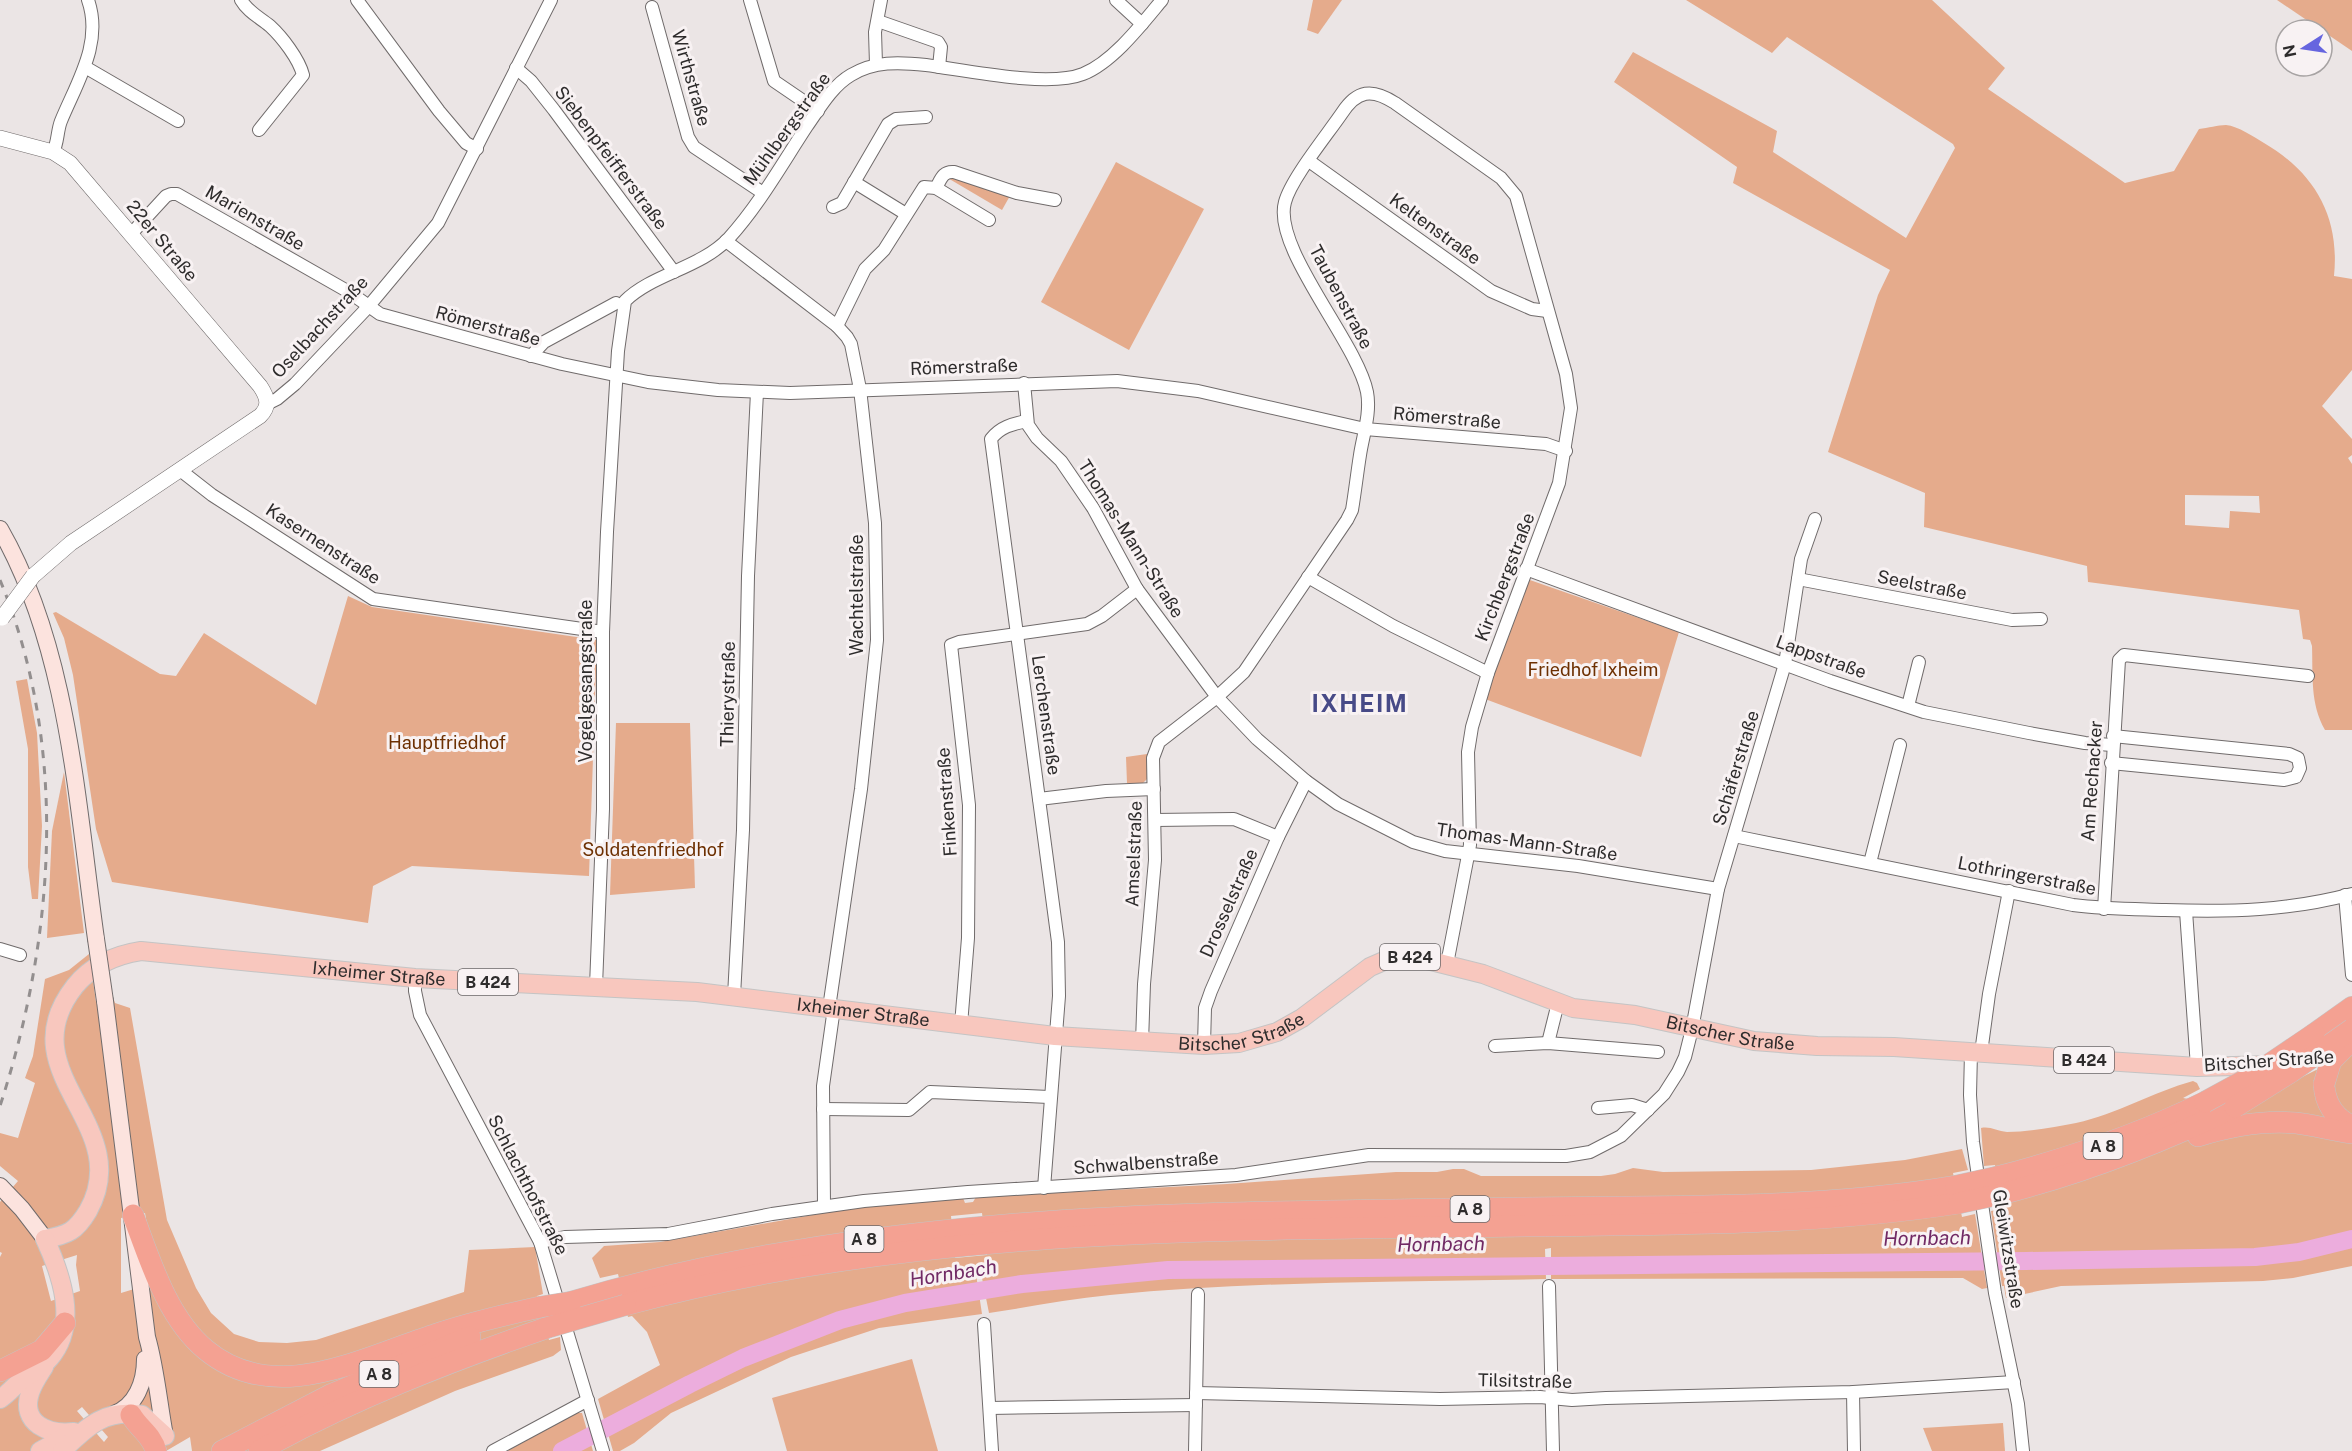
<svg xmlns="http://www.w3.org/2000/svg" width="2352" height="1451" viewBox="0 0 2352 1451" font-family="'Public Sans',sans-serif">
  <rect width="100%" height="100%" fill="#ebe5e5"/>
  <g fill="#e5ab8c" fill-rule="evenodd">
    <path d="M1313,0H1342L1318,34L1307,30Z"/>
    <path d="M1686,0H1932L2005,68L1988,89L2125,183L2174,171L2199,129C2208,128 2218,125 2226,125C2238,126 2254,137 2264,143C2315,173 2340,217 2334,276L2352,279V370L2322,406L2352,439V455L2348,458L2352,464V730H2325C2310,704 2313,675 2312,646L2310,640L2303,639L2299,610L2088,582L2087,566L1924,527L1925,493L1828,452L1878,295L1890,270L1733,183L1737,167L1614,82L1633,52L1777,131L1773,152L1906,238L1955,148L1953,144L1787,37L1772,53ZM2185,495L2259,496L2260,513L2230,511L2229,528L2185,525Z"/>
    <path d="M2277,0H2352V51Z"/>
    <path d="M1116,162L1204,209L1129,350L1041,302Z"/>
    <path d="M948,174L1011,194L1002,210L946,177Z"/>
    <path d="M1527,579L1679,632L1641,757L1485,699Z"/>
    <path d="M348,596L372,607L597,640L589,876L412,866L373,886L368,923L112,882L96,829L73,675L64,638L53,613L56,612L160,674L176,676L204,633L316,705Z"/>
    <path d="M27,679L37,733L42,826L38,899H32L28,867V749L16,681Z"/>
    <path d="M616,723H690L695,888L610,895Z"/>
    <path d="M1147,754L1148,778L1142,784L1127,783L1126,757Z"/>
    <path d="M64,772L84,933L47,938L52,831Z"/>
    <path d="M89,954L96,1002L114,1000L115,1003L130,1008L167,1220L196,1288L211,1313L234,1334L259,1342L287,1343L316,1340L464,1292L469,1250L535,1247L543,1294L537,1296L549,1340L560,1337L561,1350L553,1356L455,1391L320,1451H192L190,1437L166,1451H0V1257L2,1253L0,1252V1202L18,1181L0,1166V1133L18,1138L35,1083L25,1078L33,1056L45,979L69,970ZM145,1213L157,1282L121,1293V1218ZM77,1255L76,1265L80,1291L51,1301L42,1266ZM82,1407L108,1437L104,1442L77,1411Z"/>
    <path d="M2352,1045V1266L2293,1278L2263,1281L2061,1286L2006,1298L2004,1286H2002L1991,1211L2004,1209L1995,1165L1984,1166L1981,1128C1990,1126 1997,1131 2007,1132C2029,1132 2054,1127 2076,1123C2117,1114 2153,1092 2193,1081L2197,1083L2200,1089L2183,1098L2205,1102L2298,1079L2316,1070H2334Z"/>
    <path d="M1962,1149L1968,1170L1953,1173L1962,1217L1975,1214L1987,1288L1982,1289L1963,1278L1551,1279V1248L1545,1249L1546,1279C1401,1282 1254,1281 1110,1295C1069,1299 1029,1307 989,1313L981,1273L976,1274L982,1314L879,1328L791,1357L671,1413L634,1443L620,1451H613L598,1399L660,1365L647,1332L632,1316L628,1317L618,1274L600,1278L592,1258L604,1246L660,1242L857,1207L963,1198L965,1203L973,1202L976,1197L1227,1184L1396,1172H1437L1453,1169H1464L1481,1176H1601L1615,1174L1633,1168L1663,1172L1811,1170L1905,1160ZM982,1213L987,1255L955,1258L951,1216Z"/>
    <path d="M912,1359L938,1451H787L772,1398Z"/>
    <path d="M577,1413H582L593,1451H507Z"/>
    <path d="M2003,1423L2005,1451H1932L1923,1428Z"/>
  </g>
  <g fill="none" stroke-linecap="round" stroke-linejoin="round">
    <path stroke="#ecaddd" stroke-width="18" d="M562,1451L690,1384L743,1358L840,1320L905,1303L1022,1284L1168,1270L2026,1261L2255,1257L2299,1252L2352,1239"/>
    <g stroke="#706b6b" stroke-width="14">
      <g id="minor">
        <path d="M241,0C248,12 259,17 270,26C282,37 299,59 303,75L259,130"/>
        <path d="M357,0L439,111L466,143L477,149"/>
        <path d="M750,0L774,81L818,111"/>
        <path d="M1116,0L1142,24"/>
        <path d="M652,7L688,137L694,147L763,193"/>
        <path d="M878,21L938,42L941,47L939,67"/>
        <path d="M876,64L875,32L881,0"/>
        <path d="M85,67L178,121"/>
        <path d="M516,68L531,81L554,110L674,272"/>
        <path d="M53,152C58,143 57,131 61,121C77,82 103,43 88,0"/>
        <path d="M1309,161L1491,291L1532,309L1547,311"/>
        <path d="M854,182L906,214"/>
        <path d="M936,188C941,179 943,171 954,172L1017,193L1055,200"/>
        <path d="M833,207L842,203L888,124L896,119L926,117"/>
        <path d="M131,234L166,196L171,194H177L349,292L380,314L562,364L648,382L718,390L790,393L1117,381L1198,391L1365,429L1546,444L1566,451"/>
        <path d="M726,241L837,326L847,337L851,344L860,389L875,523L877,640L861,789L829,1008"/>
        <path d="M837,326L865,269L884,250L924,187L936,188L989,220"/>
        <path d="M531,356L544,342L616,303"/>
        <path d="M1024,383L1028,425L1037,438L1061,461L1074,480L1093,508L1137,589L1217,697L1257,739L1306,781L1338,804L1413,842L1445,851L1578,866L1718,889"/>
        <path d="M267,404L277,399L295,384L368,307L438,223L551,0"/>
        <path d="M1027,421C1012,424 1000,427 991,439L1058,942L1059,996L1044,1188"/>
        <path d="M180,470L212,495L373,599L603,632"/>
        <path d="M1526,569L1830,681L1924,712L2029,733L2085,743L2112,745"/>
        <path d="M1308,577L1393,626L1488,673"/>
        <path d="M1798,579L2012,620L2041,619"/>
        <path d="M1908,706L1919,662"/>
        <path d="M2111,763L2284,780L2296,777L2300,768L2298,758L2289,754L2113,736"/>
        <path d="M1039,799L1106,791L1154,789"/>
        <path d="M1155,820L1234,819L1278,837"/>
        <path d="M1734,836L2073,905C2104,909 2134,909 2165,910C2232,912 2287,911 2352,894"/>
        <path d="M1870,863L1900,745"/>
        <path d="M2345,895L2352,975"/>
        <path d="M2104,909L2119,660L2124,655L2308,676"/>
        <path d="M2186,911L2197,1067"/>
        <path d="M0,949L20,955"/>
        <path d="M415,978V991L420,1015L540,1242L603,1451"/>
        <path d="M596,986L603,809V632L607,532L618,351L625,301C652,274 701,268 729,238C759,205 782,164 807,126C819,109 832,86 851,75C874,61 899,62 926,65C965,70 1048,88 1083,74C1113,62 1142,24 1162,0"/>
        <path d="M734,996L743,830L748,576L757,392"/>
        <path d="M961,1025L968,938L969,805L951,645L959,642L1087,624L1102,616L1137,589"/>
        <path d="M1142,1042L1144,984L1155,860L1153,758L1159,742L1217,697L1244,672L1347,520L1352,510C1355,492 1357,474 1360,455C1363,435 1371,413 1367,392C1357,342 1272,248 1285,202C1291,179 1327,135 1342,113C1357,90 1372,88 1395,103L1501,178L1516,196L1566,374L1571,408L1559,483L1488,673L1472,727L1468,752L1470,845L1447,964"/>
        <path d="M1548,1043L1558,1003"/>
        <path d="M1204,1045L1205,1008L1211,991L1278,837L1306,781"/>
        <path d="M1495,1046L1548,1043L1658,1052"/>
        <path d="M1971,1052L1970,1095L1973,1142L1995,1293L2018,1404L2023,1451"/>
        <path d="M1981,1053L1989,994L2009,891"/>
        <path d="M1598,1108L1632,1105L1648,1110"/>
        <path d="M823,1109L909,1110L930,1092L1049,1097"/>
        <path d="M824,1205L823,1086L834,1008"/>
        <path d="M540,1242L565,1237L668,1234L772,1214L864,1201L968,1192L1236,1175L1369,1155L1566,1156L1590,1152L1621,1136L1664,1094L1678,1072L1685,1057L1692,1029L1718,889L1785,664L1801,559L1815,519"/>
        <path d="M1549,1286L1553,1451"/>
        <path d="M984,1324L992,1451"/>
        <path d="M1853,1392L1854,1451"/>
        <path d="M1196,1393L1440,1399L1540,1397L1572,1400L1606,1398L1853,1392L2014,1382"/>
        <path d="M990,1408L1196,1405"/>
        <path d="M493,1451L588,1400"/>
        <path d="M1195,1451L1198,1294"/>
      </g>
    </g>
    <g stroke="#706b6b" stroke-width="16">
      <path id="tertiary" d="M0,138L53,152L70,163L260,386C268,398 270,406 260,416L71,543L33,576"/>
    </g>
    <g stroke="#706b6b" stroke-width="18">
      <g id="secondary">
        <path d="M0,529C69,649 77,805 96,939"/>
        <path d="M105,1001L147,1337C156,1368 159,1404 165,1436"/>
        <path d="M0,1186L22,1209L45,1239"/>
        <path d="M114,1414C136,1406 145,1382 145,1359"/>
      </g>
    </g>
    <g stroke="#c4c4c4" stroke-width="20">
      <g id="primary">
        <path id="s1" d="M45,1239C68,1235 76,1231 88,1211C137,1124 6,1073 75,986C92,965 115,955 141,951L415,978L697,992L1055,1036L1204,1045L1239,1043L1277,1032L1302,1018L1370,967L1393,957L1403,956L1415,957L1483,974L1573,1008L1635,1015L1754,1041L1817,1046L1894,1047L2197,1067L2271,1065"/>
        <path d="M44,1367C39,1375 33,1383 30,1393C20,1424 49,1435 74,1432"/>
        <path d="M0,1399C8,1394 13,1387 21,1381C31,1373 42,1368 50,1358C79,1324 61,1274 45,1239"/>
        <path d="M40,1451L71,1434"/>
        <path d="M62,1451C88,1426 104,1409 142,1415L165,1436"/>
      </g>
    </g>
    <g stroke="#c4c4c4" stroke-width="22">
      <g id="motorway">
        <path d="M2314,1034L2352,1007"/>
        <path d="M2324,1084C2325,1103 2334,1118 2352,1126"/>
        <path d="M2198,1136C2230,1126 2262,1120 2296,1123C2315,1125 2333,1131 2352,1133"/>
        <path d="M1997,1177C2070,1158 2138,1135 2205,1102"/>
        <path d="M2001,1194C2084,1173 2158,1144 2235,1107"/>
        <path d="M133,1215C150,1260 167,1318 206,1350C275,1407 361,1358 434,1335C469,1323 504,1315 540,1307"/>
        <path d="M571,1302C882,1209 1201,1213 1522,1208C1667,1206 1813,1210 1956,1186"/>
        <path d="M625,1305C919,1225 1227,1230 1529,1226C1673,1224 1817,1225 1959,1203"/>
        <path d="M0,1371L42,1350L65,1323"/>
        <path d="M131,1415C139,1429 152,1435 156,1451"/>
        <path d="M222,1451L330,1395L470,1337"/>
        <path d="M259,1451C350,1400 448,1362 546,1328"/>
      </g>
    </g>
    <use href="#minor" stroke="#fff" stroke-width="12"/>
    <use href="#tertiary" stroke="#fff" stroke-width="15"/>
    <use href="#secondary" stroke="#fce3de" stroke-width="16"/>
    <use href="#primary" stroke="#f8c7be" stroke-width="18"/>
    <use href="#motorway" stroke="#f4a192" stroke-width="21"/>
    <path stroke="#938f8f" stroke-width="3" stroke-dasharray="8 8" stroke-linecap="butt" d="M0,580C69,747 55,937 0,1106"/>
    <g stroke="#706b6b" stroke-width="16" stroke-linecap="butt">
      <path id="tertiary-bridge" d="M2,618L33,576"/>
    </g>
    <g stroke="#706b6b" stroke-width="18" stroke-linecap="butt">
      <path id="secondary-bridge" d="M96,939L105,1001"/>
    </g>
    <g stroke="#c4c4c4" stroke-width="22" stroke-linecap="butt">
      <g id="motorway-bridge">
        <path d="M2324,1084L2331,1061L2350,1042"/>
        <path d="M2205,1102L2249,1078L2314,1034"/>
        <path d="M2235,1107L2291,1072L2352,1029"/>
        <path d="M1956,1186L1997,1177"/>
        <path d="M1959,1203L2001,1194"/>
        <path d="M540,1307L571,1302"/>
        <path d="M546,1328L625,1305"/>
      </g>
    </g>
    <use href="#tertiary-bridge" stroke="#fff" stroke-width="15"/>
    <use href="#secondary-bridge" stroke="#fce3de" stroke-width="16"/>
    <use href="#motorway-bridge" stroke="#f4a192" stroke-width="21"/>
  </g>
  <g text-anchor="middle" stroke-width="6" stroke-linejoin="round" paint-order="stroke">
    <g fill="#f8f2f3" stroke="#6b6768" stroke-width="1.5">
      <rect x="1380" y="944" width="60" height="26" rx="4.5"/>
      <rect x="458" y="969" width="60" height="26" rx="4.5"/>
      <rect x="2054" y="1047" width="60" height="26" rx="4.5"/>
      <rect x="2083.5" y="1133" width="39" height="26" rx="4.5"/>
      <rect x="1450.5" y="1196" width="39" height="26" rx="4.5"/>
      <rect x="844.5" y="1226" width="39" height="26" rx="4.5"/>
      <rect x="359.5" y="1361" width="39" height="26" rx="4.5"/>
    </g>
    <g font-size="16" font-weight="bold" fill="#2e2c2c">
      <text x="1410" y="963">B 424</text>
      <text x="488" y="988">B 424</text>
      <text x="2084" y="1066">B 424</text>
      <text x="2103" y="1152">A 8</text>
      <text x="1470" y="1215">A 8</text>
      <text x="864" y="1245">A 8</text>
      <text x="379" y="1380">A 8</text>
    </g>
    <g font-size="18" fill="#2e2c2c" stroke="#f8f2f3">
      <text transform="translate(691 78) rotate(74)" y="6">Wirthstraße</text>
      <text transform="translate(787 129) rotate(-54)" y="6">Mühlbergstraße</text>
      <text transform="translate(611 158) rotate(53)" y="6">Siebenpfeifferstraße</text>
      <text transform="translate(255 218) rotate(30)" y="6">Marienstraße</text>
      <text transform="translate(1435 229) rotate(36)" y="6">Keltenstraße</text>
      <text transform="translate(162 241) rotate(50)" y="6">22er Straße</text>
      <text transform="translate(1341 297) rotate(62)" y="6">Taubenstraße</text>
      <text transform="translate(488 326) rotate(15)" y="6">Römerstraße</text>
      <text transform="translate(320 327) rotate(-47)" y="6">Oselbachstraße</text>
      <text transform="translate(964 367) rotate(-2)" y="6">Römerstraße</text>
      <text transform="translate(1447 418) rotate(5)" y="6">Römerstraße</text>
      <text transform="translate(1131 539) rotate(58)" y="6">Thomas-Mann-Straße</text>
      <text transform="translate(323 544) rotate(33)" y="6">Kasernenstraße</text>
      <text transform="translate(1505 577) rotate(-69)" y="6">Kirchbergstraße</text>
      <text transform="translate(1922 585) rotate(11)" y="6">Seelstraße</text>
      <text transform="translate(857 595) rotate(-90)" y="6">Wachtelstraße</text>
      <text transform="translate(1821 657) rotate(20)" y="6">Lappstraße</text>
      <text transform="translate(586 681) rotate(-90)" y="6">Vogelgesangstraße</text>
      <text transform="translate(728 694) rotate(-89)" y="6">Thierystraße</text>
      <text transform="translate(1046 715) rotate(82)" y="6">Lerchenstraße</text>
      <text transform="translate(1736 768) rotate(-73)" y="6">Schäferstraße</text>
      <text transform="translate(2092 781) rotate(-86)" y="6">Am Rechacker</text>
      <text transform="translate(947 802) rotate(-94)" y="6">Finkenstraße</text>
      <text transform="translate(1527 842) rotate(8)" y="6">Thomas-Mann-Straße</text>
      <text transform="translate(1134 854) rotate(-88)" y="6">Amselstraße</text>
      <text transform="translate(2027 876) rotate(11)" y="6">Lothringerstraße</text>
      <text transform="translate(1229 903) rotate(-66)" y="6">Drosselstraße</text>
      <text dy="6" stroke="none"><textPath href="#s1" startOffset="610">Ixheimer Straße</textPath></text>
      <text dy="6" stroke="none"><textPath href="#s1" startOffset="1096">Ixheimer Straße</textPath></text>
      <text dy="6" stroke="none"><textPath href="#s1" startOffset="1478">Bitscher Straße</textPath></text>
      <text dy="6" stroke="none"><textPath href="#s1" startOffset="2000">Bitscher Straße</textPath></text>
      <text transform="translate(2269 1061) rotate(-4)" y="6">Bitscher Straße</text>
      <text transform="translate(1146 1163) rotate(-4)" y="6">Schwalbenstraße</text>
      <text transform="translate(528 1185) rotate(63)" y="6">Schlachthofstraße</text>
      <text transform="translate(2008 1249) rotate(81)" y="6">Gleiwitzstraße</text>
      <text transform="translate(1525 1381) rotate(1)" y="6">Tilsitstraße</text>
    </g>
    <g font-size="18" fill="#6d3002" stroke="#f8f2f3">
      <text x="1593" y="676">Friedhof Ixheim</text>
      <text x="447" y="749">Hauptfriedhof</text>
      <text x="653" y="856">Soldatenfriedhof</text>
    </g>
    <g font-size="20" font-style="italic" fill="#712a65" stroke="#f8f2f3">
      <text transform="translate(1927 1238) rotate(-1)" y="7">Hornbach</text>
      <text transform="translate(1441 1244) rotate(-1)" y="7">Hornbach</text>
      <text transform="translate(953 1273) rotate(-9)" y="7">Hornbach</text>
    </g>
    <g font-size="24" font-weight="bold" letter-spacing="1.5" fill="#474a87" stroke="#f8f2f3">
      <text x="1360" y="712">IXHEIM</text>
    </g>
  </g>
  <g transform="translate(2304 48) rotate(258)"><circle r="28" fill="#f8f2f3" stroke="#a7a3a3" stroke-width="1.5"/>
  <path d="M0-4.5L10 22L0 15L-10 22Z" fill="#6665df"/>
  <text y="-9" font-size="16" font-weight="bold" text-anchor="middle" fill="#2e2c2c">N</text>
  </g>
</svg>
